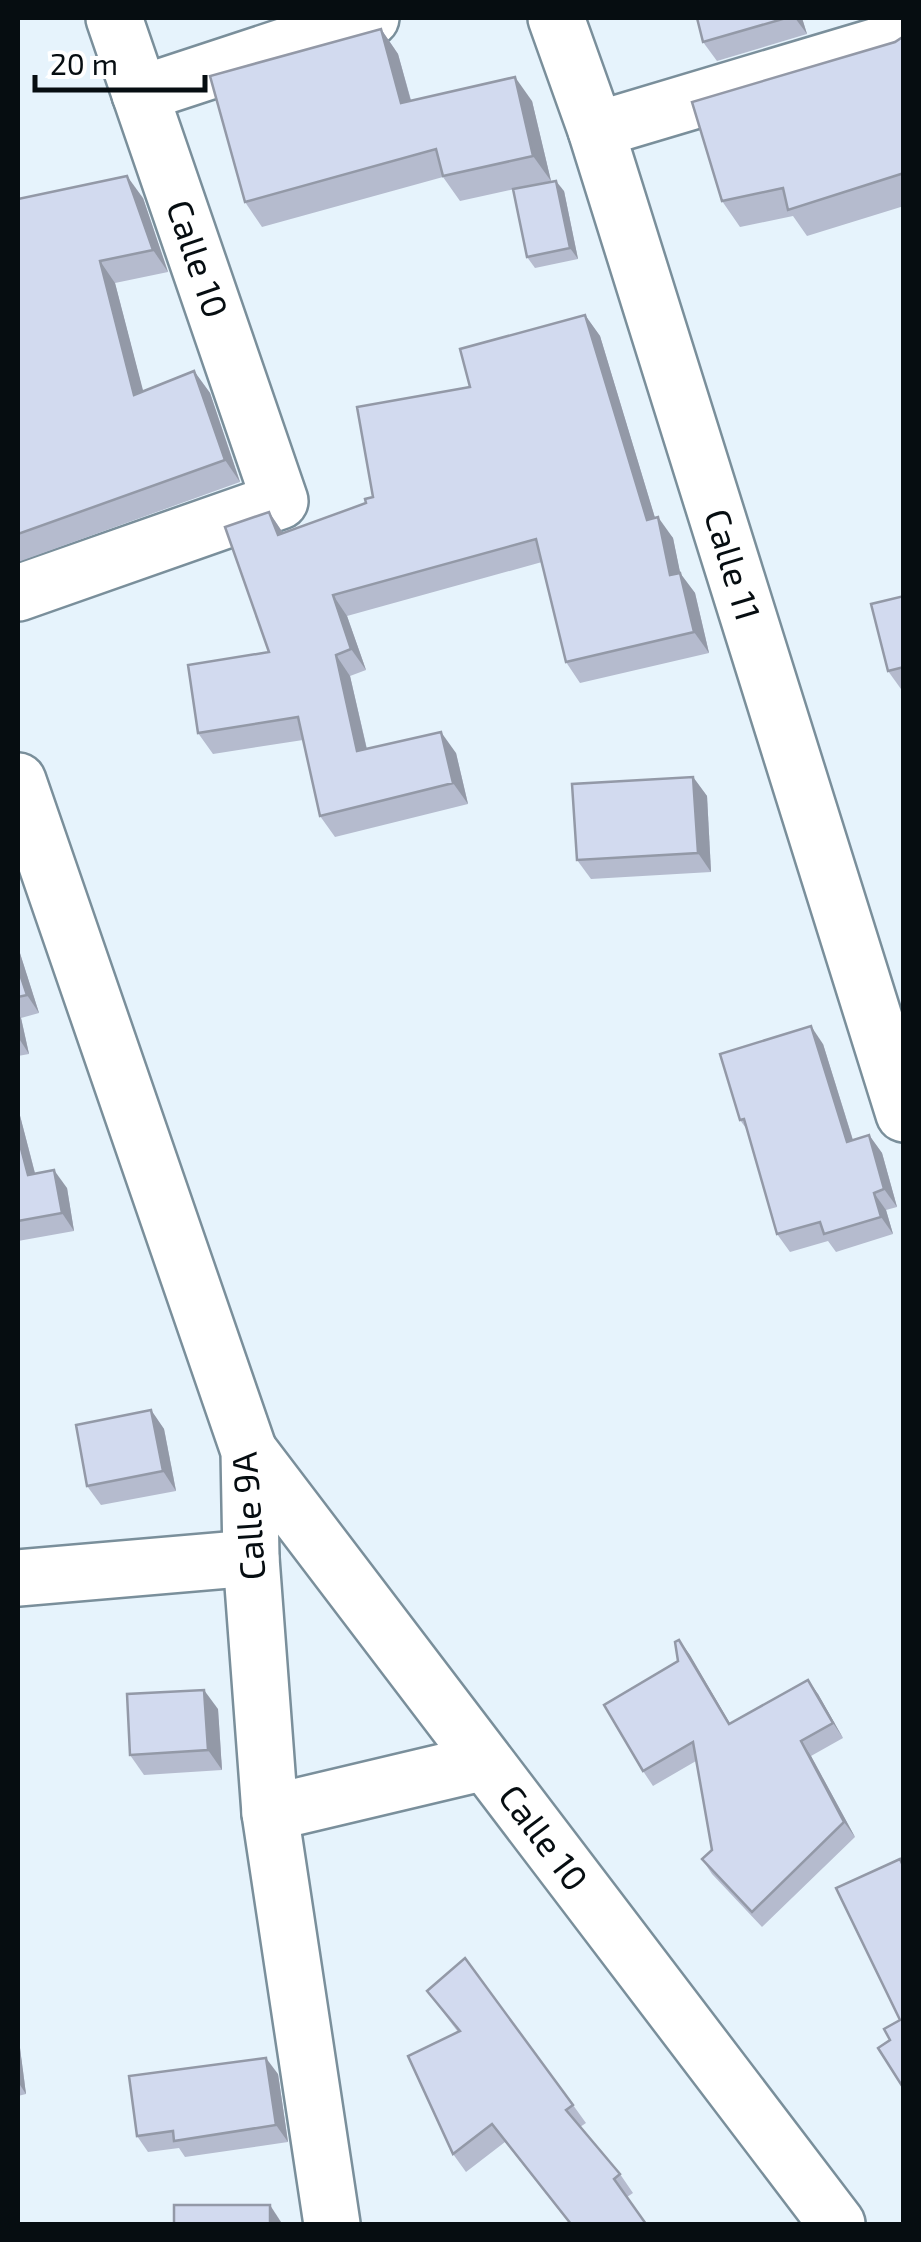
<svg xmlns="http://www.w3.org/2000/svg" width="921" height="2242" viewBox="0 0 921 2242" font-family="'Exo 2',sans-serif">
  <rect width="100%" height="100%" fill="#e6f3fc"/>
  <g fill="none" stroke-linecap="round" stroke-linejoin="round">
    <g stroke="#7a8f9b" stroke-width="60">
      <g id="minor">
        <path d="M556,18L596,130L904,1114"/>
        <path d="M140,94L371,18"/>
        <path d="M596,130L904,38"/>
        <path d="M18,593L280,501L114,18"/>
        <path d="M18,781L249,1451L251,1558L270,1813L332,2224"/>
        <path d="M249,1451L837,2224"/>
        <path d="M18,1578L251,1558"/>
        <path d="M270,1813L485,1762"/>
      </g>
    </g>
    <use href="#minor" stroke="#fff" stroke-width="55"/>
  </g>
  <g fill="#b5bbce">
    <path d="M697,18H802L807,34L717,61L703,42Z"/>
    <path d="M381,29L398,54L411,100L532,101L551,181L460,201L443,177L262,227L245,202Z"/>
    <path d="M904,36V206L807,236L793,216L740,227L722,201L895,42Z"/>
    <path d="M564,191L578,259L535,268L527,257Z"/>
    <path d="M143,198L168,272L115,283L143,392L194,371L210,393L240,482L18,562V199Z"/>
    <path d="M585,315L600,336L655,518L673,538L680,573L695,593L709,653L580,683L566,662L542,562L347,616L366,670L350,676L367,749L456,753L468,804L335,837L320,816L303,740L213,754L198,733L269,652V512L283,533L366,503L470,387Z"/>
    <path d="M904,596V688L901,689L888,671Z"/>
    <path d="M693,777L707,796L711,872L591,879L577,860Z"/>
    <path d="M18,947L39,1013L21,1018L29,1054L18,1056Z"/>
    <path d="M823,1044L853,1140L869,1135L882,1153L897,1207L886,1210L893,1234L836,1252L828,1241L790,1252L777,1234L748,1131L740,1120Z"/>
    <path d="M18,1108L35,1173L67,1188L74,1231L18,1241Z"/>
    <path d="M151,1410L164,1429L176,1491L101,1505L87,1486Z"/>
    <path d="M679,1640L730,1724L818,1694L843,1738L811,1756L855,1837L762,1927L712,1874L702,1859L712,1850L696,1761L653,1786L643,1771L678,1661Z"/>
    <path d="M218,1709L222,1770L144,1775L130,1755Z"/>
    <path d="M427,1991L573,2105L586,2123L580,2127L620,2174L633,2193L627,2197L646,2224H570L505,2142L466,2172L453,2154L458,2032Z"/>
    <path d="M18,2033L26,2094L18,2096Z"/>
    <path d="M278,2074L288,2142L185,2157L179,2148L148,2152L137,2136Z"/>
  </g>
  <g fill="#9399a7">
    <path d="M795,18H802L807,34Z"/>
    <path d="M381,29L398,54L418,127L401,103Z"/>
    <path d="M515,77L532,101L551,181L533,156Z"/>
    <path d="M127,176L143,198L168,272L153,250Z"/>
    <path d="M556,181L564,191L578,259L570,248Z"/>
    <path d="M100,261L115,283L150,417L134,395Z"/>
    <path d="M585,315L600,336L662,541L647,520Z"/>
    <path d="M194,371L210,393L240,482L225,460Z"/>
    <path d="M269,512L283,533L278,535Z"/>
    <path d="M658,517L673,538L685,596L670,575Z"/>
    <path d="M680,573L695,593L709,653L694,632Z"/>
    <path d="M333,595L347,616L366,670L351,649Z"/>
    <path d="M336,655L350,676L372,772L357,751Z"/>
    <path d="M441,732L456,753L468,804L453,783Z"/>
    <path d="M693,777L707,796L711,872L698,853Z"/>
    <path d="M18,947L39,1013L27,995L18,968Z"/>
    <path d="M18,1013L21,1018L29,1054L18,1037Z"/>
    <path d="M811,1026L823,1044L859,1160L847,1142Z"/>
    <path d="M18,1108L40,1193L28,1175L18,1137Z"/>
    <path d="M869,1135L882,1153L897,1207L884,1189Z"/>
    <path d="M54,1170L67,1188L74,1231L62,1213Z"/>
    <path d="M874,1193L886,1210L893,1234L881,1217Z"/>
    <path d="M151,1410L164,1429L176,1491L163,1471Z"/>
    <path d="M679,1640L690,1655L739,1739L729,1724Z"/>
    <path d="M808,1680L818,1694L843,1738L833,1723Z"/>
    <path d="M204,1690L218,1709L222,1770L208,1750Z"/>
    <path d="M801,1741L811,1756L855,1837L844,1822Z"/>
    <path d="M18,2033L26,2094L18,2082Z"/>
    <path d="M266,2058L278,2074L288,2142L276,2125Z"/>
    <path d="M270,2205L281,2222V2224H270Z"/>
  </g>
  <g fill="#d2daef" stroke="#9399a7" stroke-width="2.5">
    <path d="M697,18H786L703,42Z"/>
    <path d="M381,29L401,103L515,77L533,156L443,176L436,149L245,202L210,76Z"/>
    <path d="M904,36V173L788,210L783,188L722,201L692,102L895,42Z"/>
    <path d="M127,176L153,250L100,261L134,395L194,371L225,460L18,534V199Z"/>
    <path d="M556,181L570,248L527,257L513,189Z"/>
    <path d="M585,315L647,520L658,517L670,575L680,573L694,632L566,662L536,539L333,595L351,649L336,655L357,751L441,732L453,783L320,816L298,717L198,733L188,665L269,652L225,527L269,512L278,535L366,503L365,499L373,497L357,407L470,387L460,349Z"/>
    <path d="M904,596V667L888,671L871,604Z"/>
    <path d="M693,777L698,853L577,860L572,784Z"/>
    <path d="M18,968L27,995L18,997Z"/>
    <path d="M811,1026L847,1142L869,1135L884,1189L874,1193L881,1217L824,1234L820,1222L777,1234L744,1119L740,1120L720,1054Z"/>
    <path d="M18,1137L28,1175L54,1170L62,1213L18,1221Z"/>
    <path d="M151,1410L163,1471L87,1486L76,1425Z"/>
    <path d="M679,1640L729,1724L808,1680L833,1723L801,1741L844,1822L752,1912L702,1859L712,1850L693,1742L643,1771L604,1705L678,1661L675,1642Z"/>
    <path d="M204,1690L208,1750L130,1755L127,1694Z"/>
    <path d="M900,1859L904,1868V2089L878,2048L890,2040L884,2029L900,2020L836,1888Z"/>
    <path d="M465,1958L573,2105L566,2110L620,2174L614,2179L646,2224H571L492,2124L453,2154L408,2056L460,2031L427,1991Z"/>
    <path d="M266,2058L276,2125L174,2141L173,2131L137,2136L129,2076Z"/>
    <rect x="174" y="2205" width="96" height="19"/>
  </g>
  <g text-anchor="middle" stroke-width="9" stroke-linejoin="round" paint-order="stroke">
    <g font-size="35" fill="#060d11" stroke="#fff">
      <text transform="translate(197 259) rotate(71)" y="12">Calle 10</text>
      <text transform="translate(732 565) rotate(73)" y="12">Calle 11</text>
      <text transform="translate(249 1516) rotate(-94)" y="12">Calle 9A</text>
      <text transform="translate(543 1838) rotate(53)" y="12">Calle 10</text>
    </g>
  </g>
  <rect width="921" height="2242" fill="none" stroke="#060d11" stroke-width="40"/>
  <path d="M35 75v15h170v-15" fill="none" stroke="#060d11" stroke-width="5"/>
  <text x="50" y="75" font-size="30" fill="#060d11" stroke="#ffffff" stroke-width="8" paint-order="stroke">20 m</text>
</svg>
